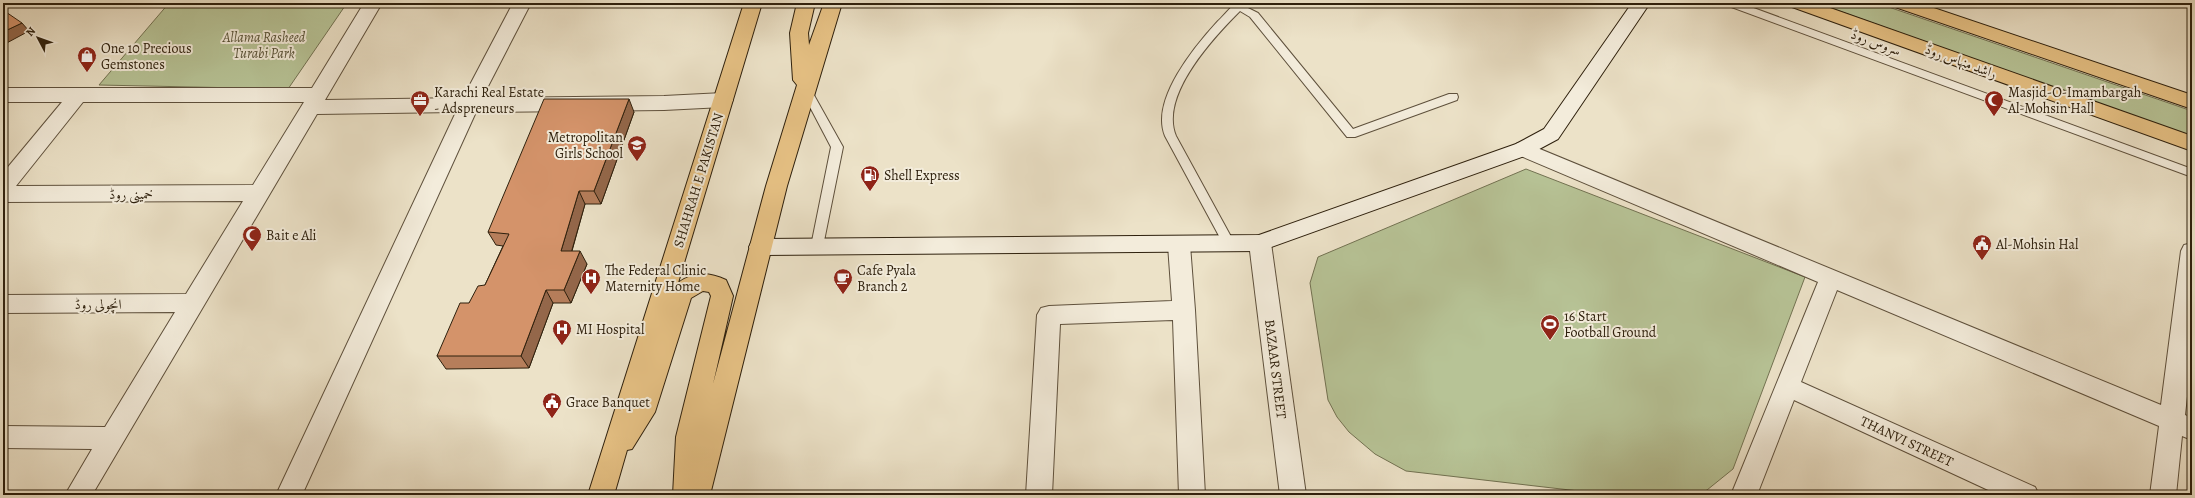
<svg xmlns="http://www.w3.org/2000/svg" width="2195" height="498" viewBox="0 0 2195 498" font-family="Alegreya,Amiri,serif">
  <rect width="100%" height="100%" fill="#ece2c8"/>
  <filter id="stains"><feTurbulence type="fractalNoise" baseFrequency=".005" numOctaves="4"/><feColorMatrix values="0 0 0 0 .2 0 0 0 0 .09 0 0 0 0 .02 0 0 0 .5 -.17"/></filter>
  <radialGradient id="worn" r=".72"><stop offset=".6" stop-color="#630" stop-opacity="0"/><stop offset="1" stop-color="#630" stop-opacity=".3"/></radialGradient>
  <g fill="#b7c396" stroke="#727252">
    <path d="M169,3H347L288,89L99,85Z"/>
    <path d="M1817,3H1877L2192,111V137Z"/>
    <path d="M1526,169L1805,277L1733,469L1707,490L1697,495H1613L1406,471L1375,454L1349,432L1337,417L1328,400L1310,283L1318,257Z"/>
  </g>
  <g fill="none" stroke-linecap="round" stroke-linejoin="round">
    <g stroke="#5e503c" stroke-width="2">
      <g id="lane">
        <path d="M1238,3L1258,13L1353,129L1449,94H1457L1458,97L1457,100L1355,137H1347L1250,17L1240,11C1214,37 1159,95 1176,136L1235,244L1233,247H1225L1165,136C1150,100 1195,46 1218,21C1224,16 1231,5 1238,3Z"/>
        <path d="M1725,3H1740L2192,169V177L1726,5Z"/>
        <path d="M805,84L810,88L843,147L823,246L821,249H813L811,246L831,147L800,88Z"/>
      </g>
    </g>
    <g stroke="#5e503c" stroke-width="2">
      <g id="street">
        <path d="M364,3H382L325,100L463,98L513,3H531L482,98L664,96L723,93L730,95L733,100L730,105L723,107L664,110L476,112L302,495H276L456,112L317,114L92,495H65L92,449L3,448V426L105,427L175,312L3,313V295L186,294L243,201L3,202V173L62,102H3V88H312ZM83,102H304L253,185L16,186Z"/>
        <path d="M1523,142L2161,405L2181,251L2184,245L2192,243V350L2185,415L2192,418V440L2182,436L2176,495H2150L2159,426L1837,290L1801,382L2035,487L2039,495H1999L1794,400L1757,495H1731L1818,282L1516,154L1513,149L1516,144Z"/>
        <path d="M1260,235L1268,237L1271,243L1306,495H1280L1249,243L1252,237Z"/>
        <path d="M1179,237L1187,239L1190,245L1195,310L1205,495H1179L1173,320L1060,324L1052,495H1026L1037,315L1041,308L1049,306L1172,301L1168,245L1171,239Z"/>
      </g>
    </g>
    <g stroke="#2e200d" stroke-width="2">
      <path id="secondary" d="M1632,3H1650L1558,139L1530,154L1260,251L760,255L752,253L749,247L752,241L760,239L1259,235L1516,144L1544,129Z"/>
    </g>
    <g stroke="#2e200d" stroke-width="2">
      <g id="primary">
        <path d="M1789,3H1816L2192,136V151L1792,7Z"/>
        <path d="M1892,3H1919L2192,95V109L1895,7Z"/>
      </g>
    </g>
    <g stroke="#2e200d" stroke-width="2">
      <path id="highway" d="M744,3H762L678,283C693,272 709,272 726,280L733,296L713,384L766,186L797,85L793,80L790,33L797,3H815L808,33L809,45L824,3H842L787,186L710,495H673L676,437L711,296L709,292L703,291L691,298L655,412L632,449L627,450L614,495H588Z"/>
    </g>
    <use href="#lane" fill="#f3ecdb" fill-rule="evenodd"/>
    <use href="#street" fill="#f3ecdb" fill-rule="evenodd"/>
    <use href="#secondary" fill="#f3ecdb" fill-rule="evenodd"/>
    <use href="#primary" fill="#e6c184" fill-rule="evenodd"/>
    <use href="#highway" fill="#e6c184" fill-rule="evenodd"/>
  </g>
  <path fill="#b67e5b" stroke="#2e200d" d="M634,112L601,204H585L572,251L587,264L571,303H553L529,368L446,369L437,356L469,303L485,285L503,246L496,245L488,232Z"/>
  <g fill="#94674a" stroke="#2e200d">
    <path d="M22,23L29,31L3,45V32Z"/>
    <path d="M629,99L634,112L601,204L594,191Z"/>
    <path d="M579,191L585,204L568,264L561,251Z"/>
    <path d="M580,251L587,264L571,303L564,290Z"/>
    <path d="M546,290L553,303L529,368L521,356Z"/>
  </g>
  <g fill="#d4936a" stroke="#2e200d">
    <path d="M3,10L22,23L3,32Z"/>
    <path d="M544,99H629L594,191H579L561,251H580L564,290H546L521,356H437L460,303H469L478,286L485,285L509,234L488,232Z"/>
  </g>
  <defs>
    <g id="shop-pin" transform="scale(1)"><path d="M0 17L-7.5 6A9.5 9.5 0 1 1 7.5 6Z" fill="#8f2418" stroke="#f3ecdb"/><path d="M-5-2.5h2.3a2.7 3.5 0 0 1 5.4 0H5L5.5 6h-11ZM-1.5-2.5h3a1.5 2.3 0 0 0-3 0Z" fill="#fff"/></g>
    <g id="office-pin" transform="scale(1)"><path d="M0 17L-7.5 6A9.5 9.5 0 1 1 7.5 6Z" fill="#8f2418" stroke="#f3ecdb"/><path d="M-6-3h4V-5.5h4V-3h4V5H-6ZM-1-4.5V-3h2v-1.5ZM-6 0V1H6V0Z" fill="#fff"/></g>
    <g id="mosque-pin" transform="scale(1)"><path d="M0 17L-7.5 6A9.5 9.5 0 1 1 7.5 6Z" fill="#8f2418" stroke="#f3ecdb"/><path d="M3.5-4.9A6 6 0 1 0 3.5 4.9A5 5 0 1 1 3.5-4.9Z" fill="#fff"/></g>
    <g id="school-pin" transform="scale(1)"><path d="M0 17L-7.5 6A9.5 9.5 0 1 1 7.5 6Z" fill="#8f2418" stroke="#f3ecdb"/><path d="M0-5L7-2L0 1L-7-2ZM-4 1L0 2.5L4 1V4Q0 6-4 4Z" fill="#fff"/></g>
    <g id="fuel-pin" transform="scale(1)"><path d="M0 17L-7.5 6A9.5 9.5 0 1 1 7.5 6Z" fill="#8f2418" stroke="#f3ecdb"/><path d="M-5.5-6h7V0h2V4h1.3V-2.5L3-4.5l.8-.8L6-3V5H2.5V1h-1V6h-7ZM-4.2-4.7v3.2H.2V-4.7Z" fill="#fff"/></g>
    <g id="civic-pin" transform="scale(1)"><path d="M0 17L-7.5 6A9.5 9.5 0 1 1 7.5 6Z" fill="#8f2418" stroke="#f3ecdb"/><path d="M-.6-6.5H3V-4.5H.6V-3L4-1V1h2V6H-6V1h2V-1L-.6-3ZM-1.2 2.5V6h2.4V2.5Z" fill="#fff"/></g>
    <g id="hospital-pin" transform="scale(1)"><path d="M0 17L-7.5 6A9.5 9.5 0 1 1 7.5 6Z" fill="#8f2418" stroke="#f3ecdb"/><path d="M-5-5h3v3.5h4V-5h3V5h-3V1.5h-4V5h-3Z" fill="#fff"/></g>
    <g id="cafe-pin" transform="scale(1)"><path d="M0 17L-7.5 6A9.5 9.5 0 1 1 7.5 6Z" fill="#8f2418" stroke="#f3ecdb"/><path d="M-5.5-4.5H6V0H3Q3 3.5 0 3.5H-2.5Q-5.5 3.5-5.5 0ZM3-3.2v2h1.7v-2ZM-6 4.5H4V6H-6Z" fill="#fff"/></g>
    <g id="stadium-pin" transform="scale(1)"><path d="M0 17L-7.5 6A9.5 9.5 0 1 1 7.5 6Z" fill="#8f2418" stroke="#f3ecdb"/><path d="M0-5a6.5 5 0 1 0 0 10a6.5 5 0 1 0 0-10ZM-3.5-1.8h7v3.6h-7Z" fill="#fff"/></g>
  </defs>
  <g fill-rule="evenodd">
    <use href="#shop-pin" x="87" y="56"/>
    <use href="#office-pin" x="420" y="100"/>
    <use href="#mosque-pin" x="1994" y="100"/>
    <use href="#school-pin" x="637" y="145"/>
    <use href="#fuel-pin" x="870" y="175"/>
    <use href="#mosque-pin" x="252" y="235"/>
    <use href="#civic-pin" x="1982" y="244"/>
    <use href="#hospital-pin" x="591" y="278"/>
    <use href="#cafe-pin" x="843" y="278"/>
    <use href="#stadium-pin" x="1550" y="324"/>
    <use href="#hospital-pin" x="562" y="329"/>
    <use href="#civic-pin" x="552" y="402"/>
  </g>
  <g text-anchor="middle" stroke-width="4" stroke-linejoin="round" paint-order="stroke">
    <g font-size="14" font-style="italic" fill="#575136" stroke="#f3ecdb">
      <text x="264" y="42">Allama Rasheed<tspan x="264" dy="16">Turabi Park</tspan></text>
    </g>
    <g font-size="14" fill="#2e200d" stroke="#f3ecdb">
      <text transform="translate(1876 42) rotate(20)" y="5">سروس روڈ</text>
      <text transform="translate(1961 61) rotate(20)" y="5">راشد منہاس روڈ</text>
      <text transform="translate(698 180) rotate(-73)" y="5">SHAHRAH E PAKISTAN</text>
      <text x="131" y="199">خمینی روڈ</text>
      <text x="98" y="309">انچولی روڈ</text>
      <text transform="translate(1276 369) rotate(83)" y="5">BAZAAR STREET</text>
      <text transform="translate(1907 441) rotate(25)" y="5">THANVI STREET</text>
    </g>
    <g font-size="14" fill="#2e200d" stroke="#f3ecdb" text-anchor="start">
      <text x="101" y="53">One 10 Precious<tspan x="101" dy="16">Gemstones</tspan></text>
      <text x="434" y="97">Karachi Real Estate<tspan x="434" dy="16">- Adspreneurs</tspan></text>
      <text x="2008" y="97">Masjid-O-Imambargah<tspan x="2008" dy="16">Al-Mohsin Hall</tspan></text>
      <text x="623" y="142" text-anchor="end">Metropolitan<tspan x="623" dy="16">Girls School</tspan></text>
      <text x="884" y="180">Shell Express</text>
      <text x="266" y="240">Bait e Ali</text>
      <text x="1996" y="249">Al-Mohsin Hal</text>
      <text x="605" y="275">The Federal Clinic<tspan x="605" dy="16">Maternity Home</tspan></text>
      <text x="857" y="275">Cafe Pyala<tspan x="857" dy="16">Branch 2</tspan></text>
      <text x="1564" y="321">16 Start<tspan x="1564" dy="16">Football Ground</tspan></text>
      <text x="576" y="334">MI Hospital</text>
      <text x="566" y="407">Grace Banquet</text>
    </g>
  </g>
  <rect width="2195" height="498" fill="none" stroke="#ece2c8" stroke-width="16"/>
  <rect x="4" y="4" width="2187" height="490" fill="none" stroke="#2e200d" stroke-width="2"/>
  <rect x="8" y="8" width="2179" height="482" fill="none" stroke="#2e200d"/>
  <g transform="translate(38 38) rotate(311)" stroke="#f3ecdb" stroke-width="3" paint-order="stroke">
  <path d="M0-3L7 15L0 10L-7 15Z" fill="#2e200d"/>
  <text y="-6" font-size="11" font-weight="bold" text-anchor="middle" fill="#2e200d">N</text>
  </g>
  <rect width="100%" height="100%" filter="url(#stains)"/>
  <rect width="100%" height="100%" fill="url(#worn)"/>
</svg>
